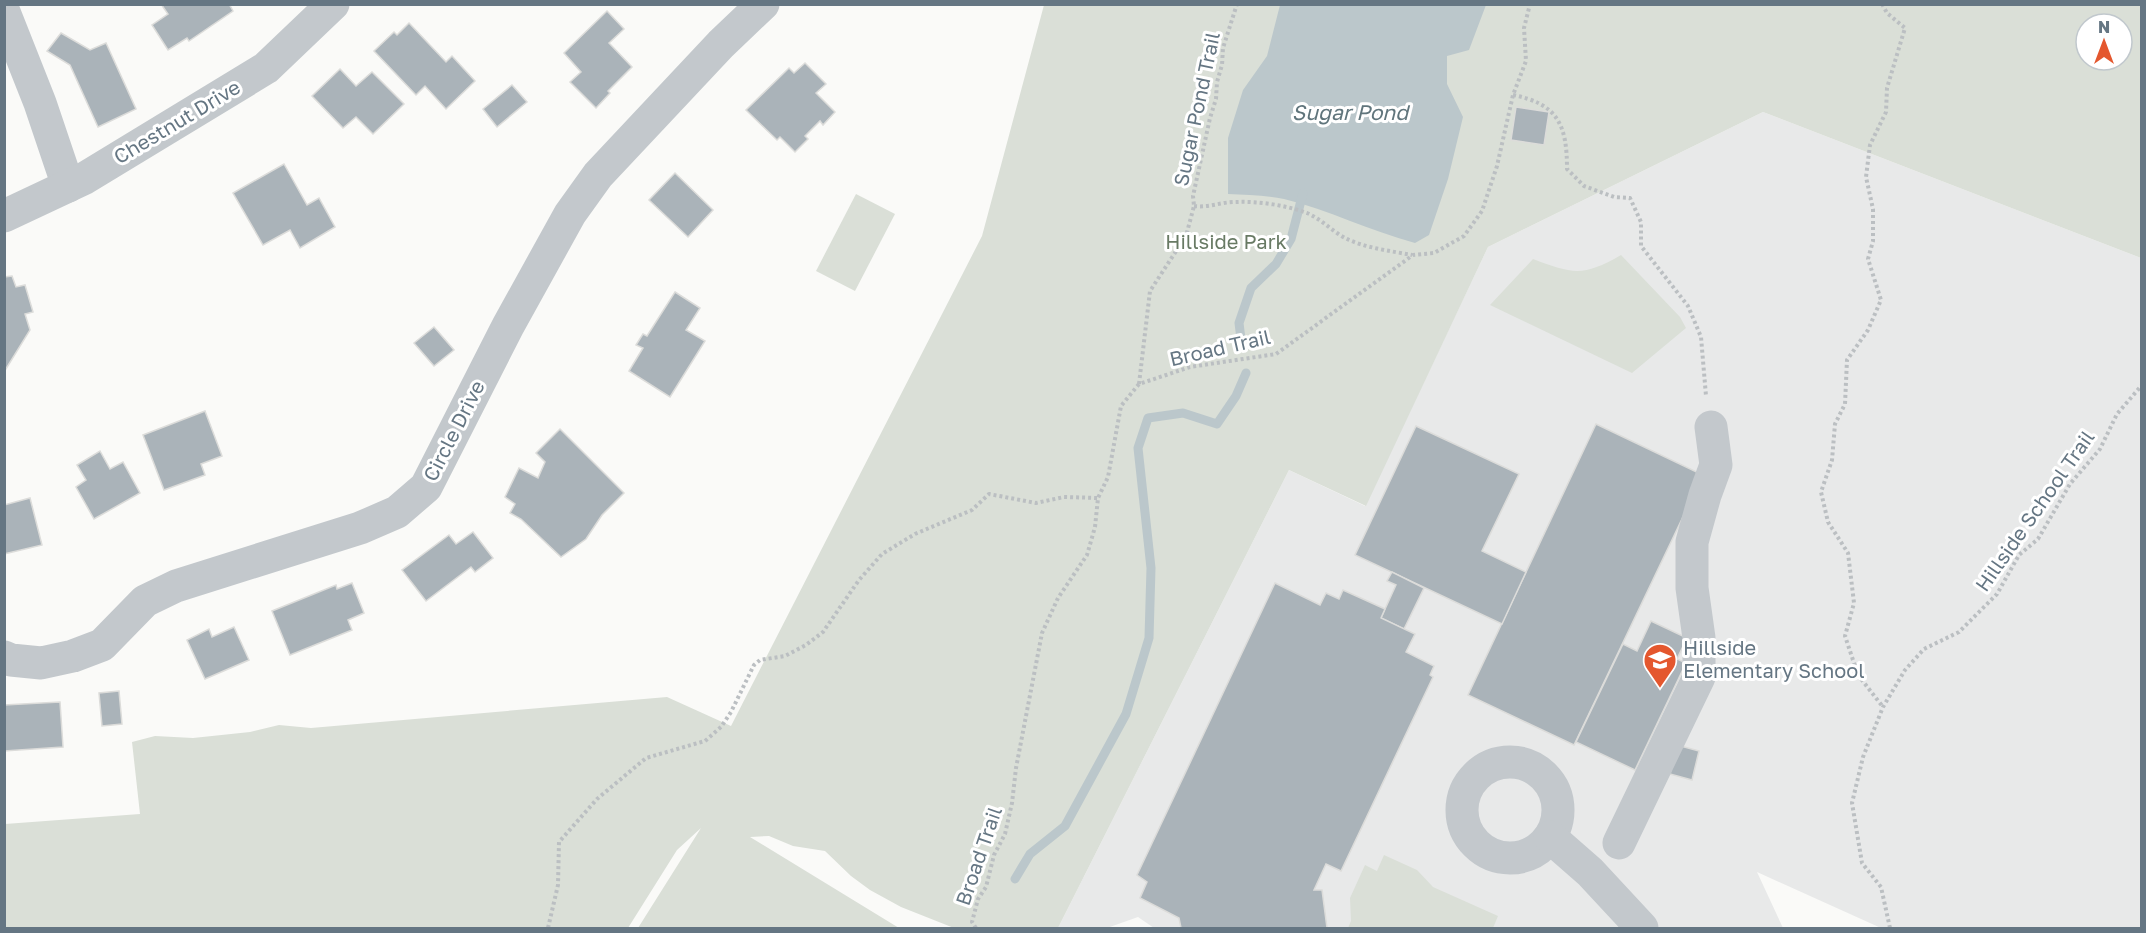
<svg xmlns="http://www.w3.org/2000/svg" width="2146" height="933" viewBox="0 0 2146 933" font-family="'Golos Text',sans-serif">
  <rect width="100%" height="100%" fill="#fafaf8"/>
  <path fill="#e8e9e9" d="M1763,112L2141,258V928H1881L1757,872L1783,928H1154L1138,917L1107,928H1058L1289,470L1365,506L1488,247Z"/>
  <g fill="#dadfd7" fill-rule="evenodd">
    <path d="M1044,5H2141V258L1763,112L1488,247L1366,506L1289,470L1058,928H954L901,907L870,890L851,876L825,851L793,846L769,836L750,837L899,928H638L701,828L677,850L628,928H5V824L140,814L132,742L155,736L193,738L250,732L279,725L311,728L667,697L731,726L982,236ZM2086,24H2122V60H2086Z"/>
    <path d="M856,194L895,214L855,291L816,271Z"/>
    <path d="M1621,255L1680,317L1686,328L1632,373L1490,305L1533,259C1573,274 1583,277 1621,255Z"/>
    <path d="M1384,855L1417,870L1433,887L1498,916L1493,928H1348L1351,921L1350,898L1365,865L1377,871Z"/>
  </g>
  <path fill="#bbc7cb" d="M1280,5H1486L1469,50L1447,56V84L1463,117L1448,179L1429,235L1415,243C1370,231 1329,210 1284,199C1266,195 1246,195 1228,194V138L1243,90L1267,56Z"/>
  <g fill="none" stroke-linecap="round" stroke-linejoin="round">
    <g stroke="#bbc7cb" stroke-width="9">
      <path d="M1242,347L1239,323L1251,288L1276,264L1291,239L1303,193"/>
      <path d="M1015,879L1030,854L1065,826L1126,714L1149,638L1151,568L1138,448L1148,418L1183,413L1217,424L1236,396L1246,373"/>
    </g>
  </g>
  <g fill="#aab3b9" stroke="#dcdcda" stroke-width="1.5">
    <path d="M161,4H229L233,11L189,41L187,38L168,50L152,25L168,14Z"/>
    <path d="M607,11L624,29L609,43L632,67L608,91L610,93L596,108L570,82L581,72L564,53Z"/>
    <path d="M409,23L446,62L452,56L475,81L446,109L425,86L416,95L374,51L394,32L397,35Z"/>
    <path d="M61,33L90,50L106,43L136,109L98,127L70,65L47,51Z"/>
    <path d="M805,63L826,84L816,93L835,112L823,125L820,121L805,136L808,139L795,152L780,137L777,140L746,110L789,68L794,73Z"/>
    <path d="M340,69L356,86L372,72L404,104L373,134L356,117L343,128L312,96Z"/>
    <path d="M512,85L527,102L497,127L483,109Z"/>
    <path d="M1516,107L1549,112L1544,145L1511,140Z"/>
    <path d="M284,164L307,205L319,198L335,227L300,248L290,230L263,245L233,193Z"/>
    <path d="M675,173L713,210L688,237L649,200Z"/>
    <path d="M12,276L16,287L25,285L33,312L25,314L30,330L4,372V277Z"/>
    <path d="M675,292L700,308L686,330L705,341L670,397L629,371L643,348L636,345L643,334L647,336Z"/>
    <path d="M434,327L454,350L434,366L414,343Z"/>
    <path d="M205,411L222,456L201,464L205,475L164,490L143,435Z"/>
    <path d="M1596,424L1703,475L1574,745L1468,695Z"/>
    <path d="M1416,426L1519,474L1482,551L1526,572L1502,624L1355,555Z"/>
    <path d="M560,429L624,493L602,515L586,539L561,557L521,519L510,513L515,504L505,497L519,468L538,478L545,462L536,453Z"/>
    <path d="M100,451L110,469L123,462L140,493L94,519L76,487L86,480L77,465Z"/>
    <path d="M30,498L42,545L4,554V505Z"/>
    <path d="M473,532L493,558L475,572L471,567L426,601L402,570L449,535L456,544Z"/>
    <path d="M1392,572L1424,588L1404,629L1381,618L1396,585L1387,581Z"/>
    <path d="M352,583L364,613L348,620L352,630L290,655L272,611L336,585L337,589Z"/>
    <path d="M1275,583L1320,605L1326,593L1339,599L1343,590L1385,609L1381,618L1415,634L1406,652L1434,666L1430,675L1433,677L1341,871L1326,864L1314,890H1322L1327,928H1181L1179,918L1140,898L1147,882L1137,875Z"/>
    <path d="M1651,621L1687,638L1677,659L1686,663L1635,770L1576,742L1623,644L1637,651Z"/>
    <path d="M234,627L249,660L205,679L187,640L209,629L212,637Z"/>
    <path d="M119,691L122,724L102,726L99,693Z"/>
    <path d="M60,702L63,747L4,751V705Z"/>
    <path d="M1677,745L1699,751L1692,780L1670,774Z"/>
  </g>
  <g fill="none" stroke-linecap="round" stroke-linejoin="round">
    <g stroke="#bbbfc2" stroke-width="4" stroke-dasharray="3 3" stroke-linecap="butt">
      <path d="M1882,4L1887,13L1905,28L1887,88L1886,112L1870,145L1866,177L1873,209V241L1868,259L1881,300L1868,330L1847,360L1845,404L1835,424L1832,460L1821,492L1828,522L1848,553L1854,603L1845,636L1858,675L1883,707"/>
      <path d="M1513,95C1558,104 1567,125 1567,169L1584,186L1614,197L1630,198L1641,222V246L1688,306L1701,337L1706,396"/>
      <path d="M1194,206C1208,208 1221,202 1235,202C1258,201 1285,205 1307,213C1321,219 1332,231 1345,238C1365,248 1391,251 1412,255"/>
      <path d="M1139,384L1150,291L1186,236L1194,206L1193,196L1210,118L1216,99L1217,82L1222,65L1223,48L1237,4"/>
      <path d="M548,928L558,885L559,842L597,799L646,758L705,741L721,727L731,712L754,665L760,660L785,656L806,645L823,632L859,580L882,554L915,534L972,510L989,494L1036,503L1064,497L1098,498"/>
      <path d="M976,928L972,922L978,899L986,887L994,855L1005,834L1012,803L1016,768L1042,633L1058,598L1087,555L1095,527L1098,498L1108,477L1121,406L1139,384L1190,367L1276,354L1413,255L1434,253L1464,236L1482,211L1497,166L1513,95L1526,61L1524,28L1530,4"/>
      <path d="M1890,928L1881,887L1862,863L1852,803L1863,757L1883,707L1905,670L1924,649L1959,632L1997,594L2019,555L2038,539L2070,484L2100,449L2117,414L2142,385"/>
    </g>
    <g stroke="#c3c8cc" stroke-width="33">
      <path d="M4,12L40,103L68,186"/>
      <path d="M4,216L85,178L266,68L333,4"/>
      <path d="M4,657L11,660L41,663L73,656L102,645L145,601L176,586L360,528L397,512L426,487L508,326L570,214L598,175L721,44L763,4"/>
      <circle cx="1510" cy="810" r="48"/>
      <path d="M1550,837L1590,872L1642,928"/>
      <path d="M1619,843L1699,677V638L1692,588V542L1705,495L1716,465L1711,427"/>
    </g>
  </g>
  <defs>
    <g id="school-pin" transform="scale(1.725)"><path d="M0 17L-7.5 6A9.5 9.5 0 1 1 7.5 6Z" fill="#e4572e" stroke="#fff"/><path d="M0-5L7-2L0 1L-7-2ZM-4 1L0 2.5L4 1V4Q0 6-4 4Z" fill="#fff"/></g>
  </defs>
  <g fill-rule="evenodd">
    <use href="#school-pin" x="1660" y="660"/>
  </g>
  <g text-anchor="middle" stroke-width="6" stroke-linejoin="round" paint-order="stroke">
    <g font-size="20" fill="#657683" stroke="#fff">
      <text transform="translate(1197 109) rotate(-78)" y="7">Sugar Pond Trail</text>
      <text transform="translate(177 122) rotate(-31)" y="7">Chestnut Drive</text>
      <text transform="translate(1220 348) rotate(-13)" y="7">Broad Trail</text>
      <text transform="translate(454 431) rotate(-63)" y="7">Circle Drive</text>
      <text transform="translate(2035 511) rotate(-55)" y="7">Hillside School Trail</text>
      <text transform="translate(979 856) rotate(-71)" y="7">Broad Trail</text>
    </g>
    <g font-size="20" fill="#687a64" stroke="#fff">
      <text x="1226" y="249">Hillside Park</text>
    </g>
    <g font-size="20" fill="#657683" stroke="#fff" text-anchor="start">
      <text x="1683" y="655">Hillside<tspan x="1683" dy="23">Elementary School</tspan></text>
    </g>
    <g font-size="21" font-style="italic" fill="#60757c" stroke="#fff">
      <text x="1350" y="120">Sugar Pond</text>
    </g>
  </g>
  <rect width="2146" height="933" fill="none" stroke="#657683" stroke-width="12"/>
  <g transform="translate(2104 42)"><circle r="28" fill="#ffffff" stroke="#c1c8cd" stroke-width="1.5"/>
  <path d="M0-4.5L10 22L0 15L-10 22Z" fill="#e4572e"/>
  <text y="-9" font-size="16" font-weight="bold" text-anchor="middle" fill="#657683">N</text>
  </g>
</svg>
